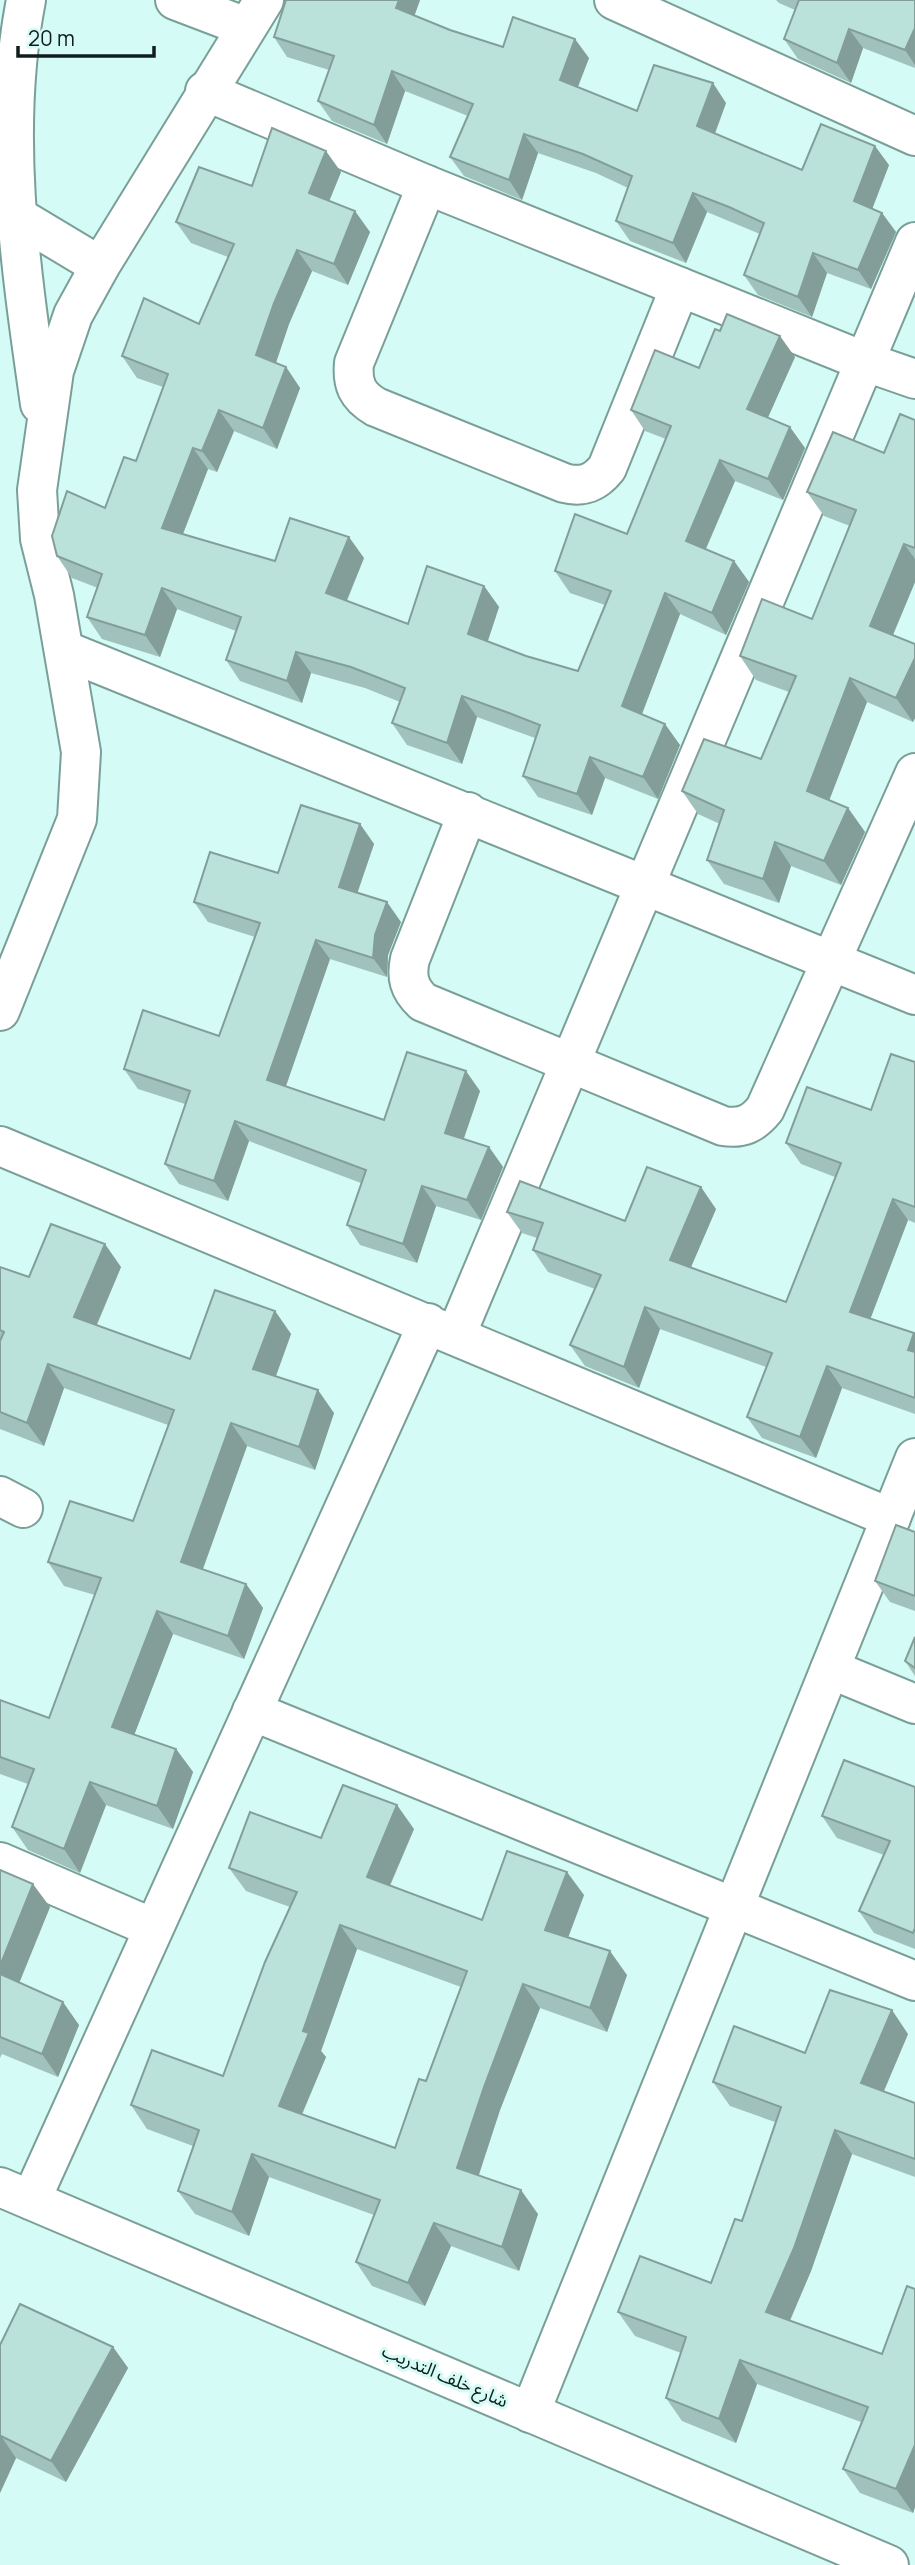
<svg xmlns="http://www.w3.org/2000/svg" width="915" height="2565" viewBox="0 0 915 2565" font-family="Manrope,'Noto Sans Arabic',sans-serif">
  <rect width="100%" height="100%" fill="#d4fbf5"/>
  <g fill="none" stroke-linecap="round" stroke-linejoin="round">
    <g stroke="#7a9f99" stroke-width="42">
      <g id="minor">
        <path d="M26,0C0,133 21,271 40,404"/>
        <path d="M175,0L246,27"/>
        <path d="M614,0L915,136"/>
        <path d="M205,91L427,185L866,362L915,379"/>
        <path d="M427,185L354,363C352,384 357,396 376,407L564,483C583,488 595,483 607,468L680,287"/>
        <path d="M0,206L100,266"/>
        <path d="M64,650L915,995"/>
        <path d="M468,812L410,959C406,977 409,989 423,1002L723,1126C742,1129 753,1124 765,1109L915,773"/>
        <path d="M0,1011L77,819L81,752L54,595L40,539L37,490L54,371L73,315L100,266L264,0"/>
        <path d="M0,1146L891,1518"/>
        <path d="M456,1335L915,242"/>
        <path d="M0,1496L23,1508"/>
        <path d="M830,1669L915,1704"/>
        <path d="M252,1711L915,1981"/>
        <path d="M0,1862L153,1928"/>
        <path d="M0,2187L889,2565"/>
        <path d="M31,2200L428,1323"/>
        <path d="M530,2413L915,1458"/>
      </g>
    </g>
    <use href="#minor" stroke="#fff" stroke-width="38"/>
  </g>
  <g fill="#a1c2bc" fill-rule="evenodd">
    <path d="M286,0H420L414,16L450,30L503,47L589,58L578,87L637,111L726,103L715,134L802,170L889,165L872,208L882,213L896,232L871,289L827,273L812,317L758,295L744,275L760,234L707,212L686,263L630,241L616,221L628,188L596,173L538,153L522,200L464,176L450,157L468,116L405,91L387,144L332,121L318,101L329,70L287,57L274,37Z"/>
    <path d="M776,0H915V68L863,48L851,83L798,59L784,39L795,10L779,3Z"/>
    <path d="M341,172L329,201L370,232L348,285L312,271L289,324L276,363L286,367L300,388L277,449L234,431L217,472L208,469L183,534L275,561L364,558L347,601L408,624L484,586L499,607L487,642L526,656L578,671L605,605L570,593L555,571L627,534L666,439L645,431L631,410L699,368L795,357L767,418L805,448L783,500L735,481L706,549L734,561L749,582L726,635L680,614L642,714L680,745L658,799L605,778L592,815L538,797L523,776L535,738L477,717L462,764L407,745L392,723L400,702L365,688L311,673L302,703L240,681L226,660L236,631L177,609L160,657L102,639L87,617L98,588L72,578L57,556L105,508L136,461L163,387L137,378L122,356L199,324L228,257L191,243L176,222L252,186Z"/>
    <path d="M915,420V582L893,635L915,644V718L913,722L867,702L829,800L848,808L865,832L841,885L791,866L779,903L724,884L707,860L720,824L698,814L682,791L761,759L789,692L756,680L740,656L812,619L850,526L824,516L807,492L884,453Z"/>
    <path d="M360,824L374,844L357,892L401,922L388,955L387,977L330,959L286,1086L384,1120L480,1091L463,1139L489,1147L503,1167L481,1220L436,1206L417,1263L360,1245L347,1225L361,1183L249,1141L228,1201L179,1184L165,1164L185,1104L138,1089L124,1069L219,1036L255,937L208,922L194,902L278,873Z"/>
    <path d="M915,1062V1223L908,1220L870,1319L915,1334V1414L842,1388L816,1458L762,1438L747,1417L766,1367L660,1329L639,1388L585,1366L570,1345L595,1289L548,1272L533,1250L537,1238L522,1233L507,1212L625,1221L716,1209L691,1267L786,1302L835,1177L801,1164L786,1143L871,1110Z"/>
    <path d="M0,1267L29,1277L121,1267L97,1325L190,1359L275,1311L291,1334L276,1376L334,1413L315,1470L247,1446L203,1569L246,1584L263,1608L244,1659L173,1634L134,1735L176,1749L193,1772L173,1829L106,1805L80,1873L28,1850L12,1827L28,1784L0,1774V1700L49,1718L95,1595L64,1586L48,1562L133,1521L168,1425L64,1388L44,1446L0,1429Z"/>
    <path d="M915,1532V1611L890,1602L875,1581Z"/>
    <path d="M915,1637V1676L905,1661Z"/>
    <path d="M915,1787V1949L874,1933L859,1911L884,1855L837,1838L822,1816Z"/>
    <path d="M414,1829L390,1886L482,1920L584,1895L568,1937L627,1975L607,2032L540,2008L500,2110L479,2175L538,2214L519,2271L451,2246L425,2306L372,2286L356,2262L374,2215L269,2177L249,2236L195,2214L178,2191L193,2146L147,2129L131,2105L223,2076L290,1907L246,1891L229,1868L321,1838ZM357,1949L461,1987L426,2081L395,2148L302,2115L326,2057L321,2051Z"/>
    <path d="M0,1870L50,1907L19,1982L79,2025L58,2077L2,2054L0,2058Z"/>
    <path d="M908,2034L884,2091L915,2103V2177L852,2154L811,2271L790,2321L882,2354L915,2289V2507L913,2513L860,2493L843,2469L861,2422L757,2384L736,2443L682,2421L666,2398L681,2353L635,2336L618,2312L711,2283L742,2221L775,2122L730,2106L713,2082L805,2053Z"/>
    <path d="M0,2345L113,2347L128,2368L66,2482L16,2458L0,2493Z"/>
  </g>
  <g fill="#839e99">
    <path d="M399,0H420L410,28L396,8Z"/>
    <path d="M915,28V65L905,50Z"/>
    <path d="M849,29L863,48L851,83L837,63Z"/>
    <path d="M575,39L589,58L573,99L560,80Z"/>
    <path d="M392,71L405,91L387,144L374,125Z"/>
    <path d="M713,83L726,103L710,146L697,126Z"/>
    <path d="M524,134L538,153L522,200L509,180Z"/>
    <path d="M875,146L889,165L868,220L854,201Z"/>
    <path d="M326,151L341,172L324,214L309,193Z"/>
    <path d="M693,193L707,212L686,263L673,243Z"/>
    <path d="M355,211L370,232L348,285L334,264Z"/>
    <path d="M882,213L896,232L871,289L858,270Z"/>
    <path d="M297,250L312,271L289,324L271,377L256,355L274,303Z"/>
    <path d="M813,253L827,273L812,317L798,297Z"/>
    <path d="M780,336L795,357L762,431L747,409Z"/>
    <path d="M286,367L300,388L277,449L263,428Z"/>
    <path d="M219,410L234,431L217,472L202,451Z"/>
    <path d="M790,427L805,448L783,500L768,479Z"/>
    <path d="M193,448L208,469L177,549L162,528Z"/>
    <path d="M720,460L735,481L700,562L686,541Z"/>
    <path d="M349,537L364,558L341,614L326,593Z"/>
    <path d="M904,544L915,559V582L887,649L870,626Z"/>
    <path d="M734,561L749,582L726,635L712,613Z"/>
    <path d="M484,586L499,607L483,656L468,634Z"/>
    <path d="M162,588L177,609L160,657L145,635Z"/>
    <path d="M665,593L680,614L637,727L622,706Z"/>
    <path d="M296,652L311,673L302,703L287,681Z"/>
    <path d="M915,658V718L913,722L896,698Z"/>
    <path d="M850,678L867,702L824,814L807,791Z"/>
    <path d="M462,696L477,717L462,764L447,743Z"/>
    <path d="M665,724L680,745L658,799L643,777Z"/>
    <path d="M590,757L605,778L592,815L577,794Z"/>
    <path d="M848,808L865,832L841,885L824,861Z"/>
    <path d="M360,824L374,844L353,906L339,887Z"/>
    <path d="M775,842L791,866L779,903L763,879Z"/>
    <path d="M387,902L401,922L388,955L387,977L373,958L375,935Z"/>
    <path d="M316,940L330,959L281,1100L267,1080Z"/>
    <path d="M466,1071L480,1091L459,1153L445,1133Z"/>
    <path d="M235,1121L249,1141L228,1201L214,1181Z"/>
    <path d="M489,1147L503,1167L481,1220L467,1200Z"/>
    <path d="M422,1186L436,1206L417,1263L403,1244Z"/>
    <path d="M701,1187L716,1209L685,1281L670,1260Z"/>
    <path d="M893,1199L908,1220L865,1333L850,1312Z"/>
    <path d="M105,1244L121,1267L90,1340L74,1317Z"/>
    <path d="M645,1307L660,1329L639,1388L624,1367Z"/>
    <path d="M275,1311L291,1334L270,1392L253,1369Z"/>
    <path d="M914,1333L915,1334V1360L908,1350Z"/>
    <path d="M48,1364L64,1388L44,1446L27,1423Z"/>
    <path d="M827,1366L842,1388L816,1458L800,1437Z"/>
    <path d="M318,1390L334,1413L315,1470L299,1447Z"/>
    <path d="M231,1423L247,1446L197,1585L181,1562Z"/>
    <path d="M246,1584L263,1608L244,1659L228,1636Z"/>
    <path d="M157,1611L173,1634L128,1751L112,1727Z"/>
    <path d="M176,1749L193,1772L173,1829L157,1806Z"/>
    <path d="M90,1782L106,1805L80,1873L64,1849Z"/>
    <path d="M397,1805L414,1829L383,1901L367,1877Z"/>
    <path d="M567,1872L584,1895L562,1954L545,1930Z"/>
    <path d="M33,1884L50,1907L14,1996L0,1976V1966Z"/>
    <path d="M340,1925L357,1949L321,2051L326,2057L295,2130L279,2106L303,2031Z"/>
    <path d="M610,1951L627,1975L607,2032L590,2008Z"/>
    <path d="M523,1984L540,2008L500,2110L473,2192L457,2168L484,2087Z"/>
    <path d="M63,2002L79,2025L58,2077L42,2054Z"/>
    <path d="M892,2010L908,2034L877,2107L861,2083Z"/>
    <path d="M835,2130L852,2154L811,2271L783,2336L766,2312Z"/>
    <path d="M252,2154L269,2177L249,2236L232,2212Z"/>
    <path d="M521,2190L538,2214L519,2271L502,2247Z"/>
    <path d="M434,2223L451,2246L425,2306L408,2283Z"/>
    <path d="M113,2347L128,2368L66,2482L51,2461Z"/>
    <path d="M740,2360L757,2384L736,2443L719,2419Z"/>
    <path d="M1,2436L16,2458L0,2493V2439Z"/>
    <path d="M915,2445V2507L913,2513L896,2489Z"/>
  </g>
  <g fill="#bbe1db" stroke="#839e99" stroke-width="2" fill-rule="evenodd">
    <path d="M286,0H399L396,8L450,30L503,47L513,17L575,39L560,80L637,111L654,65L713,83L697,126L802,170L821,124L875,146L854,201L882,213L858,270L813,253L798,297L744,275L764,223L729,207L693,193L673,243L616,221L632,176L583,154L524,134L509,180L450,157L473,104L392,71L374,125L318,101L334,56L274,37Z"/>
    <path d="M799,0H915V28L905,50L849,29L837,63L784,39Z"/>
    <path d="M272,128L326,151L309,193L355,211L334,264L297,250L274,303L256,355L286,367L263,428L219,410L202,451L193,448L162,528L275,561L290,518L349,537L326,593L408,624L427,566L484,586L468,634L526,656L578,671L611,591L555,571L575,514L627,534L671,426L631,410L655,350L699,368L715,329L720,331L727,314L780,336L747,409L790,427L768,479L720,460L686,541L734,561L712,613L665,593L622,706L665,724L643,777L590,757L577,794L523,776L540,725L509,713L462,696L447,743L392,723L405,688L351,667L296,652L287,681L226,660L241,617L162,588L145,635L87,617L102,574L57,556L52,536L67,491L105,508L124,457L136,461L168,374L122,356L144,298L199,324L234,244L176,222L199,167L252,186Z"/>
    <path d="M900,414L915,420V548L904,544L870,626L915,644V658L896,698L850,678L807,791L848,808L824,861L775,842L763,879L707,860L724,810L682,791L704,739L761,759L796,676L740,656L762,599L812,619L856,510L807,492L833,432L884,453Z"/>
    <path d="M301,805L360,824L339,887L387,902L375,935L373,958L316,940L267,1080L384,1120L407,1052L466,1071L445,1133L489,1147L467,1200L422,1186L403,1244L347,1225L366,1170L235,1121L214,1181L165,1164L190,1091L124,1069L143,1010L219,1036L260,923L194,902L210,852L278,873Z"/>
    <path d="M891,1054L915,1062V1207L893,1199L850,1312L914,1333L908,1350L915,1352V1398L827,1366L800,1437L747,1417L772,1353L645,1307L624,1367L570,1345L601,1275L533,1250L543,1223L507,1212L520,1181L625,1221L647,1167L701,1187L670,1260L786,1302L841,1163L786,1143L807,1087L871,1110Z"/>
    <path d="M51,1224L105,1244L74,1317L190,1359L215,1290L275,1311L253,1369L318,1390L299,1447L231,1423L181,1562L246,1584L228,1636L157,1611L112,1727L176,1749L157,1806L90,1782L64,1849L12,1827L34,1769L0,1757V1700L49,1718L101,1578L48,1562L70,1501L133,1521L174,1410L48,1364L27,1423L0,1412V1341L4,1332L0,1330V1267L29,1277Z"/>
    <path d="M896,1525L915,1532V1596L875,1581Z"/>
    <path d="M915,1637V1668L905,1661Z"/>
    <path d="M844,1760L915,1787V1928L913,1933L859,1911L890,1841L822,1816Z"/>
    <path d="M343,1785L397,1805L367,1877L482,1920L507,1851L567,1872L545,1930L610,1951L590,2008L523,1984L484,2087L457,2168L521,2190L502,2247L434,2223L408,2283L356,2262L380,2200L252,2154L232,2212L178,2191L199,2130L131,2105L152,2050L223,2076L265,1962L297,1892L229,1868L250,1812L321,1838ZM340,1925L467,1971L426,2081L419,2079L395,2148L279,2106L309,2033L303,2031Z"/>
    <path d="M0,1870L33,1884L0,1966Z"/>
    <path d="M0,1974L63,2002L42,2054L0,2037Z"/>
    <path d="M830,1990L892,2010L861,2083L915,2103V2159L835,2130L794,2248L766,2312L882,2354L907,2286L915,2289V2445L896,2489L843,2469L868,2407L740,2360L719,2419L666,2398L686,2337L618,2312L640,2256L711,2283L735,2219L742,2221L781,2107L713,2082L734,2026L805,2053Z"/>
    <path d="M20,2304L113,2347L51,2461L1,2436L0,2439V2345Z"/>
  </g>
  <g text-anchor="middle" stroke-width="6" stroke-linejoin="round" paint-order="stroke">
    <g font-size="18" fill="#0f1e1c" stroke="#d4fbf5">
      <text transform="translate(445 2376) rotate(23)" y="6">شارع خلف التدريب</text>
    </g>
  </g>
  <path d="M18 46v10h136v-10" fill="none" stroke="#0f1e1c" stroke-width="3.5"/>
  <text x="28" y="46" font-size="21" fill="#0f1e1c" stroke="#d4fbf5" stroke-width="5" paint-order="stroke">20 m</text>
</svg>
